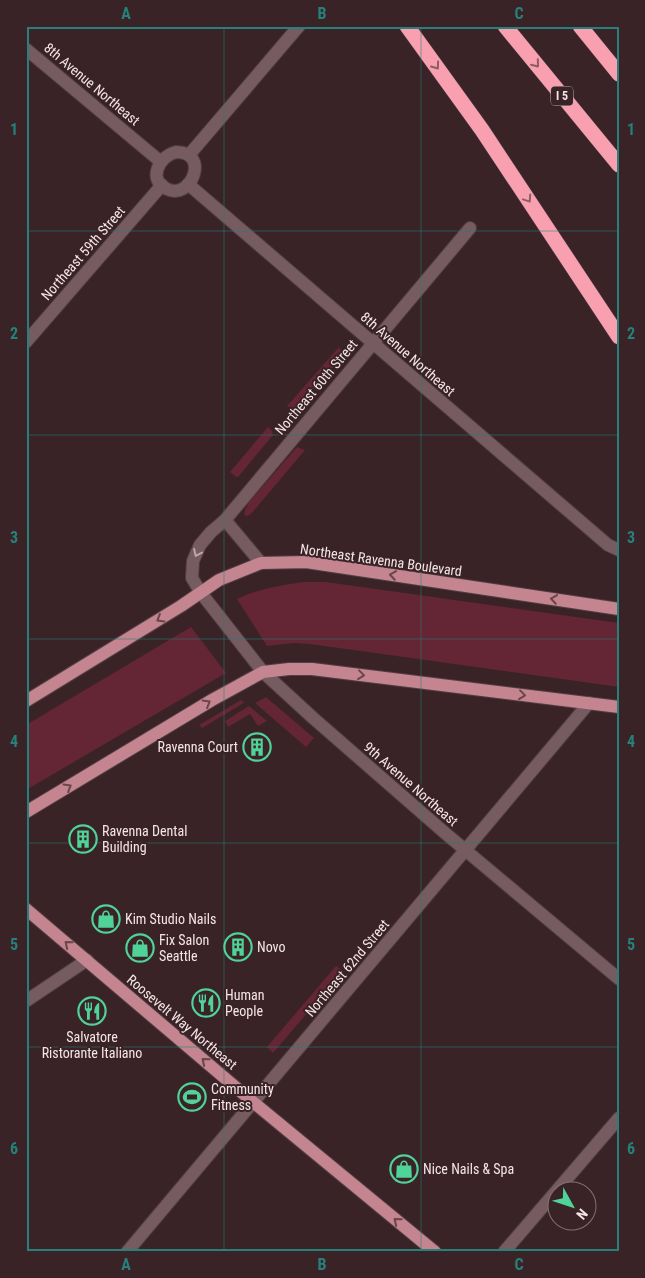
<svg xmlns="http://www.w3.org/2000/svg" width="645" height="1278" viewBox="0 0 645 1278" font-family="'Roboto Condensed',sans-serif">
  <rect width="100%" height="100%" fill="#392327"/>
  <g fill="#642534">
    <path d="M339,347C342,351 341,355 339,360L296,410L291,409L287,406Z"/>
    <path d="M268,427L272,431L273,435L238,477H236L230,472Z"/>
    <path d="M297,447L305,450L251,514L247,516L244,515L245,510L249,502Z"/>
    <path d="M304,582H326L619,623V687L310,644L293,643L267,646L237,599C258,589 281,585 304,582Z"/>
    <path d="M191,627L226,673L26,790V725Z"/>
    <path d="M266,697L314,738L306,747L255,703Z"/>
    <path d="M241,700L244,702L242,704L202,728L199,725Z"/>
    <path d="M249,706L267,721L258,726L250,714L228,727L225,721Z"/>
    <path d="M336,966L343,971L273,1053L267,1047Z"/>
  </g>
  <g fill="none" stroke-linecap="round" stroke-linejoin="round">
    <g stroke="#534044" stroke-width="14">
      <g id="minor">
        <path d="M26,49L161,162"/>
        <path d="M176,152C211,152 191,201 167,189C147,180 159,156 176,152Z"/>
        <path d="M189,155L299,26"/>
        <path d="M188,184L608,545L619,550"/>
        <path d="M470,228L225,520L211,532L200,545L193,561L192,578L201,593L263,672L312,717L445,833L619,979"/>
        <path d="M26,342L162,185"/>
        <path d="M225,520L261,563"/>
        <path d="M26,1001L87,960"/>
        <path d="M127,1252L589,703"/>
        <path d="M504,1252L619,1118"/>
      </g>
    </g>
    <g stroke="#534044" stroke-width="14">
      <g id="major">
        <path d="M26,701L181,606L219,580L261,563L306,562L619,609"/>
        <path d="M26,812L212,700L263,672L289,669H312L619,707"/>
        <path d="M26,909L253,1102L435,1252"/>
      </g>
    </g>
    <g stroke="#534044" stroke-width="16">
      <g id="highway">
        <path d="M407,26L482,130L619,337"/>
        <path d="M505,26L619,165"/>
        <path d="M580,26L619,74"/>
      </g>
    </g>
    <use href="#minor" stroke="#765c60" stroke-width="12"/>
    <use href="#major" stroke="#c48590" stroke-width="12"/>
    <use href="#highway" stroke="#f8a0b0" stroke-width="15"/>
  </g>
  <defs><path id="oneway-chevron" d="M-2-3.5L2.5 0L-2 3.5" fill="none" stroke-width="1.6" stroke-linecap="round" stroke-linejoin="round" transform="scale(1.25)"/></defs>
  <g stroke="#8f5b65">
    <use href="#oneway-chevron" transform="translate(536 64) rotate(51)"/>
    <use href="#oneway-chevron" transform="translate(436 66) rotate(54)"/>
    <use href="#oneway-chevron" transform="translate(528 199) rotate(56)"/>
  </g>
  <use stroke="#bca7aa" href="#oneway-chevron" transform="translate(197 553) rotate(115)"/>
  <g stroke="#6a454c">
    <use href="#oneway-chevron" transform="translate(393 575) rotate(-171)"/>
    <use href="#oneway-chevron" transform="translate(554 599) rotate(-171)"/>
    <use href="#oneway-chevron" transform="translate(160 619) rotate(149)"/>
    <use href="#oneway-chevron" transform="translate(361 675) rotate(7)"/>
    <use href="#oneway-chevron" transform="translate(522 695) rotate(7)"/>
    <use href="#oneway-chevron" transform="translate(207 703) rotate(-31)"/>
    <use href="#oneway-chevron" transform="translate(68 787) rotate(-31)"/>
    <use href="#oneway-chevron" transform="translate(68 944) rotate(-140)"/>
    <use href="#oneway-chevron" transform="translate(205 1061) rotate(-140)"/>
    <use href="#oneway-chevron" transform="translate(397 1221) rotate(-141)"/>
  </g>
  <path fill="none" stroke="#26817a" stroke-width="1" stroke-opacity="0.55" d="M224,26V1252M421,26V1252M26,231H619M26,435H619M26,639H619M26,843H619M26,1047H619"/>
  <defs>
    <g id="building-ring" transform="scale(1.4375)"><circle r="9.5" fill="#392327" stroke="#50d398" stroke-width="1.5"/><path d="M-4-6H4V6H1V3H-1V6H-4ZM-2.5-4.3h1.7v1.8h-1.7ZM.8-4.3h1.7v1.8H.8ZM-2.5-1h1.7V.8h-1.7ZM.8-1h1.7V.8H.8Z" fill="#50d398"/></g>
    <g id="shop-ring" transform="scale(1.4375)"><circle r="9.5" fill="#392327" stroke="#50d398" stroke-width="1.5"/><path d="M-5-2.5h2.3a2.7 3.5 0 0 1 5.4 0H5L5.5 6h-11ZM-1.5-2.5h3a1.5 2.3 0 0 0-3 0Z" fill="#50d398"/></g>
    <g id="restaurant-ring" transform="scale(1.4375)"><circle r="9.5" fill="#392327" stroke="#50d398" stroke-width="1.5"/><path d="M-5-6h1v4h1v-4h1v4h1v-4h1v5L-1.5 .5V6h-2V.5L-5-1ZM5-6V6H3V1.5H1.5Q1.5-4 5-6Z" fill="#50d398"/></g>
    <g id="stadium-ring" transform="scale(1.4375)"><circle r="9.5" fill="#392327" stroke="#50d398" stroke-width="1.5"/><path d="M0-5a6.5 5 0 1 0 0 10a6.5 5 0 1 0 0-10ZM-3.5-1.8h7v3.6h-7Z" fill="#50d398"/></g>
  </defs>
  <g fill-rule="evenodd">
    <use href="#building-ring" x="257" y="747"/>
    <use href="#building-ring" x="83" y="839"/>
    <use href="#shop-ring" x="106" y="919"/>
    <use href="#building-ring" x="238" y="947"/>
    <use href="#shop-ring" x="140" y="948"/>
    <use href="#restaurant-ring" x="206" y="1003"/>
    <use href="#restaurant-ring" x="92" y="1011"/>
    <use href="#stadium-ring" x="192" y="1097"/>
    <use href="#shop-ring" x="404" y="1169"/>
  </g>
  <g text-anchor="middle" stroke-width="4" stroke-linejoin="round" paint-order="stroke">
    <rect fill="#392327" stroke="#bdabad" stroke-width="1" x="551" y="86.5" width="22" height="19" rx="4"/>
    <g font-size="12" font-weight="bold" fill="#f5e5e7">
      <text x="562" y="100">I 5</text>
    </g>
    <g font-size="14" fill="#f5e5e7" stroke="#392327">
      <text transform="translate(92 84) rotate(40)" y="5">8th Avenue Northeast</text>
      <text transform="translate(83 253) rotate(-49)" y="5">Northeast 59th Street</text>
      <text transform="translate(408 354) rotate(41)" y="5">8th Avenue Northeast</text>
      <text transform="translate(316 387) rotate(-50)" y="5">Northeast 60th Street</text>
      <text transform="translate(381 560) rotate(8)" y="5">Northeast Ravenna Boulevard</text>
      <text transform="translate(411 784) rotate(41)" y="5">9th Avenue Northeast</text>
      <text transform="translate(347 968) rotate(-50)" y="5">Northeast 62nd Street</text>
      <text transform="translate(182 1022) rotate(40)" y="5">Roosevelt Way Northeast</text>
    </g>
    <g font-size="14" fill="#f5e5e7" stroke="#392327" text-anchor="start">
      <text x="238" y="752" text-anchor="end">Ravenna Court</text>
      <text x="102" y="836">Ravenna Dental<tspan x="102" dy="16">Building</tspan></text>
      <text x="125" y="924">Kim Studio Nails</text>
      <text x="159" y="945">Fix Salon<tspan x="159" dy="16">Seattle</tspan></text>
      <text x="257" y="952">Novo</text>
      <text x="225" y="1000">Human<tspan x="225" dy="16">People</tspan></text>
      <text x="92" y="1042" text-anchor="middle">Salvatore<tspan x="92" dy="16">Ristorante Italiano</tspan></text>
      <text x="211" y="1094">Community<tspan x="211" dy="16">Fitness</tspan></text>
      <text x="423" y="1174">Nice Nails &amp; Spa</text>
    </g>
  </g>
  <rect width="645" height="1278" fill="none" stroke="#392327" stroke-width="55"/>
  <g transform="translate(572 1206) rotate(130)"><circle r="24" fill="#392327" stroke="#847174"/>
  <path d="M0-4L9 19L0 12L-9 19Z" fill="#50d398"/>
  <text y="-8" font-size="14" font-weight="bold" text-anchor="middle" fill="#f5e5e7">N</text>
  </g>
  <rect x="28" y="28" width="590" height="1222" fill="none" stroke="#26817a" stroke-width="2"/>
  <g font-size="16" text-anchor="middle" font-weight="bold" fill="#26817a">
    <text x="126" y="19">A</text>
    <text x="322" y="19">B</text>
    <text x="519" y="19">C</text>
    <text x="14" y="135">1</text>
    <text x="631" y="135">1</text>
    <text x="14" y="339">2</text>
    <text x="631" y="339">2</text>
    <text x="14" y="543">3</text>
    <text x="631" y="543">3</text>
    <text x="14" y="747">4</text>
    <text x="631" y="747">4</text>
    <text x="14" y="950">5</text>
    <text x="631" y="950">5</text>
    <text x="14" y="1154">6</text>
    <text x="631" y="1154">6</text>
    <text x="126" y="1270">A</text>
    <text x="322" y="1270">B</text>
    <text x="519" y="1270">C</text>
  </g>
</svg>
